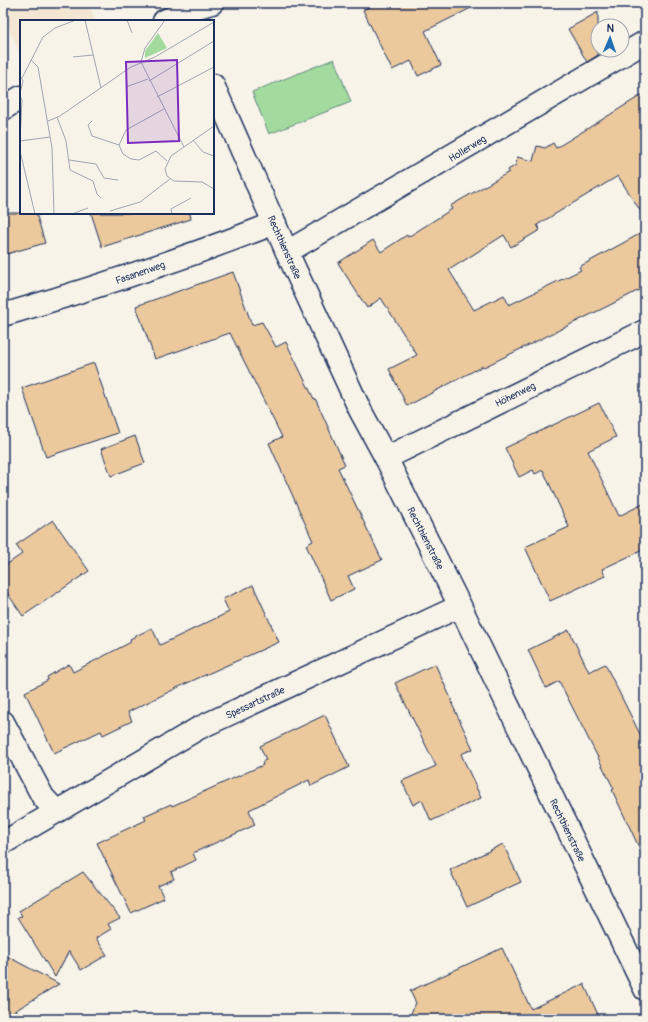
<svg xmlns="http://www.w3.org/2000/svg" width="648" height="1022" viewBox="0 0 648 1022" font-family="Pangolin,sans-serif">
  <rect width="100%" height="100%" fill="#f7f3e8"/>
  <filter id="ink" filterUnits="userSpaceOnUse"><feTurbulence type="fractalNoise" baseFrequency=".025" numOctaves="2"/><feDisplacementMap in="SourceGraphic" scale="8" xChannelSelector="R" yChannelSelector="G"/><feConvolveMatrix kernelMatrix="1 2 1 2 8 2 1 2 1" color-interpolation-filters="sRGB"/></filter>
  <g filter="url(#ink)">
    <path fill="#f3e6d2" d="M3,3H89L95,21H21V57L3,14Z"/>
    <path fill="#a3db9f" stroke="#5f857e" d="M334,59L351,102L269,134L252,92Z"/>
    <g fill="#ebc99d" stroke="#1b2f5e">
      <path d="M377,3H481L425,31L441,65L418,76L411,61L392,70L363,10Z"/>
      <path d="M598,12V55L587,62L568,29Z"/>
      <path d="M645,93V218L618,176L537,225L540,230L511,247L504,235L449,270L474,310L504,295L509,305L581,270L579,267L645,231V287L608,306L484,367L483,366L407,406L389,369L417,355L381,298L367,308L338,263L373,240L381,252L407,235L408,237L452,209L450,206L509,172L508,170L516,165L517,157L533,161L537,146L545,148L553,143L556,148Z"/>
      <path d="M3,213H36L45,243L3,255Z"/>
      <path d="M91,213H190L191,219L102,247Z"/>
      <path d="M233,272L252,325L262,322L276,347L286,342L314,399L315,398L345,465L338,468L382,560L348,576L354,589L331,600L306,545L313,541L269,443L282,437L230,333L155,359L136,306Z"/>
      <path d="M94,363L118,433L46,457L22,388Z"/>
      <path d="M599,403L616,437L588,451L619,516L645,503V549L602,569L605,576L550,601L525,547L569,527L543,470L535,474L533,470L519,477L505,448Z"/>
      <path d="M135,436L145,463L111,476L101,449Z"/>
      <path d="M53,520L89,571L23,616L3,587V567L22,554L16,545Z"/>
      <path d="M253,585L279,642L185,684L128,712L132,721L103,735L101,731L54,753L25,692L48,680L47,677L69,664L73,672L131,642L130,639L152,628L160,645L229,612L223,599Z"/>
      <path d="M569,630L589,672L605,664L645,744V860L612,790L614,789L559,681L546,688L528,650Z"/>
      <path d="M435,664L453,703L452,704L473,749L461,754L481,798L431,821L422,800L413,805L402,781L436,766L395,683Z"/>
      <path d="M325,715L349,767L311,786L309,780L249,810L255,825L193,853L196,860L171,872L174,879L158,886L164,898L131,913L97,843L146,820L144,816L171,804L172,806L263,765L262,762L266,760L260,746Z"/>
      <path d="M503,844L521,882L467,907L450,870Z"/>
      <path d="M83,872L120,918L108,924L111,929L96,938L107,955L81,970L69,951L55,977L18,917L22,916L19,911Z"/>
      <path d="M502,948L531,1009L584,984L600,1019H408L416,1003L410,991Z"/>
      <path d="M3,954L59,984L3,1018Z"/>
    </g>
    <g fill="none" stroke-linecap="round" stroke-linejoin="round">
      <g stroke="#1b2f5e" stroke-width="25">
        <g id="minor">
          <path d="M164,21L191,9L212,3"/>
          <path d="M213,85L287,252L360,410L386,458L460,606L645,989"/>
          <path d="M3,109L21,97"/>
          <path d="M287,252L645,42"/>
          <path d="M3,315C95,288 186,258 275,223"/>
          <path d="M386,458L645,331"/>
          <path d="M3,722L43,797L56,811"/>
          <path d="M3,843L199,728L460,606"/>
        </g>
      </g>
      <use href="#minor" stroke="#f7f3e8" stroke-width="22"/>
    </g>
  </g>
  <g text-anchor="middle" stroke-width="3" stroke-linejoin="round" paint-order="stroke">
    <g font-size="10" fill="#1b2f5e" stroke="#f7f3e8">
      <text transform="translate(467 148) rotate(-31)" y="4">Hollerweg</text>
      <text transform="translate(285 247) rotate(66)" y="4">Rechthienstraße</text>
      <text transform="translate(140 272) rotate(-19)" y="4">Fasanenweg</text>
      <text transform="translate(515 394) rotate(-26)" y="4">Höhenweg</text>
      <text transform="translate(426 538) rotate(63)" y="4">Rechthienstraße</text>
      <text transform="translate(255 702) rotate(-25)" y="4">Spessartstraße</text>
      <text transform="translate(568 830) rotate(64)" y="4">Rechthienstraße</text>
    </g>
  </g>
  <g transform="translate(20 20)">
    <rect width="194" height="194" fill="#f7f3e8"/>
    <path d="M138,13L147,28L125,38V31Z" fill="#a3db9f"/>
    <path fill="none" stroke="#9fa5b1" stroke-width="1" d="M65,0L81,68M107,0L112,13M145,0L125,28L121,42L164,127M53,37L73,35M11,40L18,47L32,128L34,194M0,56L3,61L0,73M2,58L23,17L35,8L56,0M129,61L194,21M106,67L128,59M0,76L2,80L0,121M137,77L194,47M144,89L106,110L99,125L103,134L111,139L119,140L136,131L147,141M37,97L46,121L50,150L73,161L77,174L81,178M28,101L40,96L111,47L135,37L194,2M72,101L68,105L72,116L99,125M194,106L151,136L145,149L147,156L154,161L182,162L194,169M173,120L183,132L194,136M0,121L30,117M0,131L15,194M49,140L76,144L84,158L98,160M90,191L120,182L150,159M52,194L68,188M152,194L151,189L171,178"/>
    <path fill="#7b2cbf" fill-opacity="0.15" stroke="#7b2cbf" stroke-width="2" d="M157,40L159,121L108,123L106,42Z"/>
    <rect width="194" height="194" fill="none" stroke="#1b2f5e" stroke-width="2"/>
  </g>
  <rect width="648" height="1022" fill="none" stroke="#f7f3e8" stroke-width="16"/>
  <rect x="8" y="8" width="632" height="1006" fill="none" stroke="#1b2f5e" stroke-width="1.5" filter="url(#ink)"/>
  <g transform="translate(610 38) rotate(2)"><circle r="19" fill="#f7f3e8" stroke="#9fa5b1"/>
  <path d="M0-3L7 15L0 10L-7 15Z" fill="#1f6fb2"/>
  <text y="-6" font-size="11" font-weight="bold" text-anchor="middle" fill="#1b2f5e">N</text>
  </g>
</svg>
